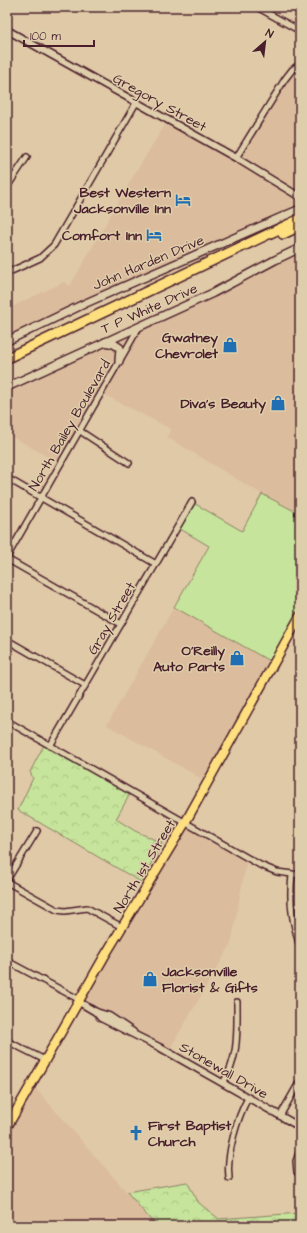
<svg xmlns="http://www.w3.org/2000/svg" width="307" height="1233" viewBox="0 0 307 1233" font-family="'Architects Daughter',sans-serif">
  <defs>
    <pattern id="forest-crowns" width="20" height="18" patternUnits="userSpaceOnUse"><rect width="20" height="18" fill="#c6e49b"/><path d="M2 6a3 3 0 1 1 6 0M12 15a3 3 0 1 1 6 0" fill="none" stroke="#acc386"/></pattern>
  </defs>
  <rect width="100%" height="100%" fill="#e0c9a7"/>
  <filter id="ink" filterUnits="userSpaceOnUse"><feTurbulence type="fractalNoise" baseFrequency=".025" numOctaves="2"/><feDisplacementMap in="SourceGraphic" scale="8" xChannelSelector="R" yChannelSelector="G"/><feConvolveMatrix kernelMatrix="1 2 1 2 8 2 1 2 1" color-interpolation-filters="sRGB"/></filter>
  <g filter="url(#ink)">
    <g fill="#dbbc9d">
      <path d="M300,64V209L7,341V309L64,282L70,286L134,175L168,120L236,157L285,79Z"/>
      <path d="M300,248V514L262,494L167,437L171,429L101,393L61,464L7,434V386Z"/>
      <path d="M174,607L273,663L208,782L107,725Z"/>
      <path d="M185,823L247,858L231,944L168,1052L79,1002Z"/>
      <path d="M32,1084L156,1226H7V1124Z"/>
    </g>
    <path fill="#c6e49b" stroke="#888263" d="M262,494L300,514V616L273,663L174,607L209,546L177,527L192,502L242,531Z"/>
    <g fill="url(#forest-crowns)" stroke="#888263">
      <path d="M45,743L131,792L116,819L135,831L162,843L141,882L18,810L33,778L30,772Z"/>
      <path d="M187,1182L199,1203L219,1219L300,1213V1226H156L127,1192Z"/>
    </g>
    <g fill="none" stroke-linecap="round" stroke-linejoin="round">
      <g stroke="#4a1f2b" stroke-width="8">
        <g id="minor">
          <path d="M257,7L300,31"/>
          <path d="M236,158L285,79L292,70L300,64"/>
          <path d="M7,187L27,157"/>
          <path d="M7,273L40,258L54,245L136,103"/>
          <path d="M80,431L129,463"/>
          <path d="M7,478L156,564"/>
          <path d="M298,513L300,514"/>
          <path d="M7,557L139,327"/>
          <path d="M7,559L121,624"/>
          <path d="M7,640L85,685"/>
          <path d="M7,721L260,865L277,872L300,875"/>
          <path d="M50,746L192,502"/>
          <path d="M292,875C289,903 292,920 300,947"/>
          <path d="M7,880L37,831"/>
          <path d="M7,882L57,910L65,911L87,908L122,927"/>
          <path d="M7,961L80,1000"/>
          <path d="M7,1041L45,1060"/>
          <path d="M223,1083C239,1058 237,1031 237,1002"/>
          <path d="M280,1116L300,1081"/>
          <path d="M297,1172L296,1161L300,1150"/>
          <path d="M229,1178C226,1155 237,1118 248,1098"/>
        </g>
      </g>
      <g stroke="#4a1f2b" stroke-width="9">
        <g id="tertiary">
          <path d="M7,30L236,158L300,197"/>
          <path d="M79,1002L96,1012L109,1016L133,1032"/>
          <path d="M96,1012L101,1018L159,1047L300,1127"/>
        </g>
      </g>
      <g stroke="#4a1f2b" stroke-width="10">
        <g id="secondary">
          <path d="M7,341L86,303L300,209"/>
          <path d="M105,342L114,344L120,348L119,361"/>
          <path d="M7,387L213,293L275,260L300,248"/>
        </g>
      </g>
      <g stroke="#4a1f2b" stroke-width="11">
        <path id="primary" d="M7,1127L104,957L185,823L300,616"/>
      </g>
      <g stroke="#4a1f2b" stroke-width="12">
        <g id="motorway">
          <path d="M283,234L300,226"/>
          <path d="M7,358L300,219"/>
        </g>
      </g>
      <use href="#minor" stroke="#dfceab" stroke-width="5"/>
      <use href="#tertiary" stroke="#dfceab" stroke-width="6"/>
      <use href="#secondary" stroke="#dfceab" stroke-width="7"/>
      <use href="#primary" stroke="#fddf80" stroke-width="8"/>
      <use href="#motorway" stroke="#fddf80" stroke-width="9"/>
    </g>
  </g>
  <defs>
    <g id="hotel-bare" transform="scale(1.2)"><path d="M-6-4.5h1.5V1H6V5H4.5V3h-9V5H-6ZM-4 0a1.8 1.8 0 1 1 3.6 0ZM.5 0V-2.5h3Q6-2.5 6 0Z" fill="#1f6fb2" stroke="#dfceab" stroke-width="2.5" paint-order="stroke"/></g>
    <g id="shop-bare" transform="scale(1.2)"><path d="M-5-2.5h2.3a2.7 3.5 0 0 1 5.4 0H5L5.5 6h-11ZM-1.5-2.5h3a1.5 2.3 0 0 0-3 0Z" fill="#1f6fb2" stroke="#dfceab" stroke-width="2.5" paint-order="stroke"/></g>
    <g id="church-bare" transform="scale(1.2)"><path d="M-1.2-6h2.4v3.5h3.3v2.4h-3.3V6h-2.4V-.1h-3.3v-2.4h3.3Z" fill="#1f6fb2" stroke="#dfceab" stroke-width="2.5" paint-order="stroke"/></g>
  </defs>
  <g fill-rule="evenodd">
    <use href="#hotel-bare" x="183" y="200"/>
    <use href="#hotel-bare" x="154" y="235"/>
    <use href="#shop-bare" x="230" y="345"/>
    <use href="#shop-bare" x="278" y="403"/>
    <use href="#shop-bare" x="237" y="658"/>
    <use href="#shop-bare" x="150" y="979"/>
    <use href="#church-bare" x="136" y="1133"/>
  </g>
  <g text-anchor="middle" stroke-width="3" stroke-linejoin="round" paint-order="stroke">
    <g font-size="14" fill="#4a1f2b" stroke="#dfceab">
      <text transform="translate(160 102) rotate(29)" y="5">Gregory Street</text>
      <text transform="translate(148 262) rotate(-23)" y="5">John Harden Drive</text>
      <text transform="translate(149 308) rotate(-24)" y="5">T P White Drive</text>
      <text transform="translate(69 425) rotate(-60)" y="5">North Bailey Boulevard</text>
      <text transform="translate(111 618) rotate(-60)" y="5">Gray Street</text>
      <text transform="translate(144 866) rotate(-59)" y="5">North 1st Street</text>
      <text transform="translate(224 1070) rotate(30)" y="5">Stonewall Drive</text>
    </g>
    <g font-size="14" font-weight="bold" fill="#4a1f2b" stroke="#dfceab" text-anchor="end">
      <text x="171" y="197">Best Western<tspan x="171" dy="16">Jacksonville Inn</tspan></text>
      <text x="142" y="240">Comfort Inn</text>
      <text x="218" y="342">Gwatney<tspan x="218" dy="16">Chevrolet</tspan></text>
      <text x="266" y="408">Diva’s Beauty</text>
      <text x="225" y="655">O'Reilly<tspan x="225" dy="16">Auto Parts</tspan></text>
      <text x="162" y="976" text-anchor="start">Jacksonville<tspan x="162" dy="16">Florist &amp; Gifts</tspan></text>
      <text x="148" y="1130" text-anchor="start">First Baptist<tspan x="148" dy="16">Church</tspan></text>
    </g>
  </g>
  <rect width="307" height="1233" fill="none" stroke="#dfceab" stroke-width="24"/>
  <rect x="12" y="12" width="283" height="1209" fill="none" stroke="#4a1f2b" stroke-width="1.5" filter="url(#ink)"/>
  <g transform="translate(265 42) rotate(28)" stroke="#dfceab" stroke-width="3" paint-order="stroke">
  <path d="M0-3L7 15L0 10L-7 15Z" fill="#4a1f2b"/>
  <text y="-6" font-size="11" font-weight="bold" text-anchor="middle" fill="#4a1f2b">N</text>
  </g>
  <path d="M24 40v6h70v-6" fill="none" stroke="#4a1f2b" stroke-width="2"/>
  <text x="30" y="40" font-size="12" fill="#4a1f2b" stroke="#dfceab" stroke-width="3" paint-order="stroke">100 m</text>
</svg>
